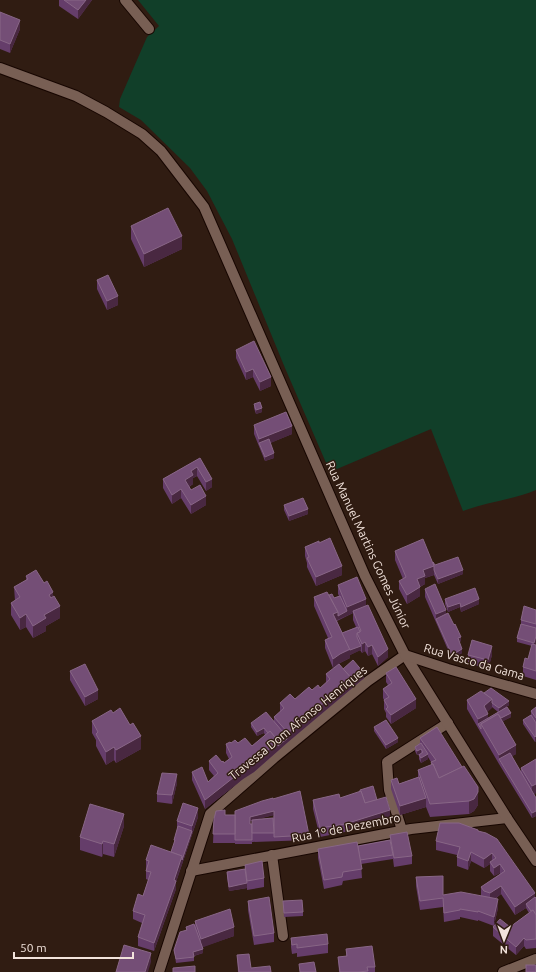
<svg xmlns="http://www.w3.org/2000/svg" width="536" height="972" viewBox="0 0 536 972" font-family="Ubuntu,sans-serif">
  <rect width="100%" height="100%" fill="#301c12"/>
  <path fill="#113f29" d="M138,0H536V490C512,500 487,502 463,511L431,429L330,472L285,368L232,239L207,191L190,168L141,120L119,107L120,99L147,37L159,26Z"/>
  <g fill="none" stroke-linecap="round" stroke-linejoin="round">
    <g stroke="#170601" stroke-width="12">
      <g id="minor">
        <path d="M125,0L149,29"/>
        <path d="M402,830L389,790L387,762L448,723"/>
        <path d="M272,855L283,936"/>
        <path d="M191,871L411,829L507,818"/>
        <path d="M159,972L210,814L274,758L368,681L405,655"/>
        <path d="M503,972L536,959"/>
      </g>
    </g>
    <g stroke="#170601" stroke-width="12">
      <g id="tertiary">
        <path d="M0,68L76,96L106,112L142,134L161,151L204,207L365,576L405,655L507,818L536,861"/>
        <path d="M405,655L448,669L536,694"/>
      </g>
    </g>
    <use href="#minor" stroke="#785f54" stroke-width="10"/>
    <use href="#tertiary" stroke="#785f54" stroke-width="10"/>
  </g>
  <g fill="#653d6a" fill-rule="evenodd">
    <path d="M59,0H92L78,19L59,6Z"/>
    <path d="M0,12L20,29L10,53L0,49Z"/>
    <path d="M131,226L182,249L144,267L131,239Z"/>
    <path d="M97,280L118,305L107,310L97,289Z"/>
    <path d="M236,350L271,386L260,391L253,377L246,380L236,358Z"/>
    <path d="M254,404L262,412L256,414L254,408Z"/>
    <path d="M254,425L292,434L270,443L274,458L265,461L254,434Z"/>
    <path d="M200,458L212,487L206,491L197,476L193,478V484L189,487L191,490L206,505L191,514L181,498L172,504L163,488V479Z"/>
    <path d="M284,505L308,514L289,521L284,510Z"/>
    <path d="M319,543L342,575L316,586L307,567V563L305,556V547Z"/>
    <path d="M395,551L433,562L435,565L463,574L438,584L434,575L425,578V584L420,587V596L407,604L399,589V581L403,579L395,560Z"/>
    <path d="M26,576L44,583L53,597L60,618L46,626V631L33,638L26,627L20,630L11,615V603L15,601L14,587L26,580Z"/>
    <path d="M338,585L366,606L388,657L378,666L372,654L368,656L365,651L362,653L360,650L350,655V658L340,663L333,668L325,648V640L328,638L314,606V597L329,595L334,598L339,596L338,594ZM353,613V620L356,627L342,633L337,621Z"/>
    <path d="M425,589L446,614L461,641L459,642L462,653L452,659L425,597Z"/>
    <path d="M445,599L479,604L461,612L460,607L448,612L445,604Z"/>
    <path d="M536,610V641L535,645H536V684V680L523,676V667L528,659L532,646L517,642V638L521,624V620Z"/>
    <path d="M468,655H492L488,669L468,663Z"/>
    <path d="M343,669L364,678L288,742L254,772L243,779L205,809L192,780V772L208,782L214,776L209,770V761L222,762L224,763L229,759L226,753V744L231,743H238L252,746L265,735L264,733L257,736L251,727V723L274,721V717L280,712V703L295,699L312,690L320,688L326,683V674Z"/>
    <path d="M70,671L98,699L85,706L70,680Z"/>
    <path d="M386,673L416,708L391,724L386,717V713L384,709V700L383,698V689L388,685L386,682Z"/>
    <path d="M484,693L509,705L505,708L511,717L503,721L516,754L512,756L521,773V768L536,759V793L534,794L536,798V816L532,818L499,764L467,709V700ZM492,707L498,712L488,718L487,712Z"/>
    <path d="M536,707V741L535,742L523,724V720L531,715V711Z"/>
    <path d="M113,713L141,749L116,763L114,760L106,765L96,746V740L92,733V721Z"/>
    <path d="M374,727L398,742L386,749L374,731Z"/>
    <path d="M420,738L462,767L478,787V805L474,811L469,814L430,817L426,807L400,815L391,789V780L399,784L418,777V770L431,765V762L428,757V759L421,763L419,759V755H417L415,751V747L420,743Z"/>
    <path d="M177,783L172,804L157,802V794Z"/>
    <path d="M360,790L377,800L390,819L345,832L320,837L313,809V800L340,798L360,792Z"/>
    <path d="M273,799L309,835V840L252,842V844H235V843H213L214,819L225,815H235ZM274,815L273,818L257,819ZM250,821H252V824H250Z"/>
    <path d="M198,817L176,882V889L154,951L138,946V937L142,923L133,919V911L143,896L148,880L146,879V860L171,852L174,844V840L177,830V821Z"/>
    <path d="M124,826L114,857L103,854L102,857L80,850V837Z"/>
    <path d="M478,831L536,898V948L526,949L524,946L516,955L493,936V927L494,926L478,920V921L460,917V919L444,922L443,907L420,910L416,886V877L443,895L481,896V887L500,874V873L494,876L490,871V864L484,868L471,861L468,870L457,866V855L436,850V841ZM501,894L515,915L526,908L529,913L510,927L494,925L498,908L495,899Z"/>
    <path d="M390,835L412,856V864L394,867L393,859L361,864L362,878L343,881L342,885L324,889L318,858V849L358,846L390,840Z"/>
    <path d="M245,865L264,878V887L247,890V888L229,891L227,877V872L245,869Z"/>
    <path d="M248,901L274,933V942L254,945L248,910Z"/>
    <path d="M283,901L303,912V916L284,917Z"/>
    <path d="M195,921L234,936L202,947L203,953L194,956V961L176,963L174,950L186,930V927L195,925Z"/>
    <path d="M291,938L328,944V953L297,957V953L292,954L291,947Z"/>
    <path d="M346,949L375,967V972H339L338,957L346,956Z"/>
    <path d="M237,955L251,968L271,972H238Z"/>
  </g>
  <g fill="#492841">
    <path d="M86,0H92L78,19V10Z"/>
    <path d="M20,20V29L10,53V44Z"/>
    <path d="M182,236V249L144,267V254Z"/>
    <path d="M118,296V305L107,310V301Z"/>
    <path d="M253,369V377L246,380V372Z"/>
    <path d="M271,377V386L260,391V382Z"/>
    <path d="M262,408V412L256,414V410Z"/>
    <path d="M292,426V434L261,447L259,443V439Z"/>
    <path d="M274,453V458L265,461V457Z"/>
    <path d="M197,467V476L193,478V484L185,489V480L191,471Z"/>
    <path d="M212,479V487L206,491V482Z"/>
    <path d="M181,489V498L172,504V495Z"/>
    <path d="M206,496V505L191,514V505Z"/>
    <path d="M308,509V514L289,521V516Z"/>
    <path d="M342,566V575L316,586V577Z"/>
    <path d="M434,566V575L425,578V584L417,588V579L423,570Z"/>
    <path d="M463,570V574L438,584V579Z"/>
    <path d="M420,587V596L407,604V595Z"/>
    <path d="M53,592V605L49,595Z"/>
    <path d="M366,599V608L353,611V613L333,622V614L338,612L347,611V607Z"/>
    <path d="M479,599V604L461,612V607Z"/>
    <path d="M460,603V607L448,612V607Z"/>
    <path d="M60,606V618L46,626V631L33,638V626L44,615Z"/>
    <path d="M446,610V619H436V614Z"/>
    <path d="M26,614V627L20,630V618Z"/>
    <path d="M536,636V641L534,647V643Z"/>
    <path d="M461,637V641L458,643V638Z"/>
    <path d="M365,642V651L362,653V644Z"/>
    <path d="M372,645V654L368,656V647Z"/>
    <path d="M361,646V650L350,655V658L340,663L333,668V659L340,654Z"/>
    <path d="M492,646V655L488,669V660Z"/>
    <path d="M388,649V657L378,666V657Z"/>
    <path d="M462,649V653L452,659V655Z"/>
    <path d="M364,673V678L288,742L254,772L243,779L205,809V800L278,741L288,738V733L352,679Z"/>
    <path d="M98,690V699L85,706V697Z"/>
    <path d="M416,699V708L391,724V715Z"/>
    <path d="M492,699V708L484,715V706Z"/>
    <path d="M509,701V705L499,712V708Z"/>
    <path d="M511,713V717L485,731L483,728Z"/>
    <path d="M488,714V722L481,724H478V719Z"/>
    <path d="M264,728V733L257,736V732Z"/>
    <path d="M141,736V749L116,763V750Z"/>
    <path d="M536,736V741L535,742V737Z"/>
    <path d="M398,738V742L386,749V745Z"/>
    <path d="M516,745V754L501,763L499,759V764V755Z"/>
    <path d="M114,747V760L106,765V752Z"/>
    <path d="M421,749V753L417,755V751Z"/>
    <path d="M428,754V759L421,763V758Z"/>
    <path d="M177,774V783L172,804V795Z"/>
    <path d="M536,784V793L532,795V786Z"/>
    <path d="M478,792V805L474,811L469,814V801Z"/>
    <path d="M426,798V807L400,815V806Z"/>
    <path d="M198,808V817L176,882V889L154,951V943L182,856L192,831V826Z"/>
    <path d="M390,810V819L345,832V824Z"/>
    <path d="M274,811V815L250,821V817Z"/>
    <path d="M536,811V816L532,818V813Z"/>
    <path d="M124,814V826L114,857V844Z"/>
    <path d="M103,841V854L102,857V844Z"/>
    <path d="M471,852V861L468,870V861Z"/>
    <path d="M492,853V862H490V864L484,868V859Z"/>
    <path d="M500,864V873L494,876V868Z"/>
    <path d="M247,883V888L229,891V887Z"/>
    <path d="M501,886V894L490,902V893Z"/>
    <path d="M535,893V902L526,904V908L515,915V907Z"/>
    <path d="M498,899V908L494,926V917Z"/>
    <path d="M234,927V936L201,948V939Z"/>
    <path d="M524,938V946L516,955V947Z"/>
    <path d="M203,949V953L193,956V952Z"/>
    <path d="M151,953V962L148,972H145Z"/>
  </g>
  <g fill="#744e76" stroke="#886686">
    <path d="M64,0H86L78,10Z"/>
    <path d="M0,12L20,20L10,44L0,40Z"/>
    <path d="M168,208L182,236L144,254L131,226Z"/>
    <path d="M108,275L118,296L107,301L97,280Z"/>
    <path d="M254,341L271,377L260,382L253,369L246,372L236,350Z"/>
    <path d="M260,402L262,408L256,410L254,404Z"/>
    <path d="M286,412L292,426L259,439L254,425Z"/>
    <path d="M269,439L274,453L265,457L259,443Z"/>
    <path d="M200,458L212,479L206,482L197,467L191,471L193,475L185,480L191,490L200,485L206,496L191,505L181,489L172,495L163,479Z"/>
    <path d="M303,498L308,509L289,516L284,505Z"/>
    <path d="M330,538L342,566L316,577L307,558L309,557L305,547L319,541V543Z"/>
    <path d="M423,539L434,566L423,570L425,576L417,579L420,587L407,595L399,581L406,577L395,551Z"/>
    <path d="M458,557L463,570L438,579L434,570V566L433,562L435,565Z"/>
    <path d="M36,570L44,583L47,581L53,592L49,595L51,598L54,596L60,606L44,615L46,618L33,626L26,614L20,618L11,603L20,597L14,587L28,579L26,576Z"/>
    <path d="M357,577L366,599L347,607L338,585Z"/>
    <path d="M435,584L446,610L436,614L425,589Z"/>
    <path d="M475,588L479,599L461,607L460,603L448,607L445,599Z"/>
    <path d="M327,592L338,612L333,614L350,649L340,654L333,659L325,640L332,637L314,597Z"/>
    <path d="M332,594L334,598L340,596L347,611L338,616V612L329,595Z"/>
    <path d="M368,605L388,649L378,657L372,645L368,647L365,642L362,644L357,633L361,631L353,611Z"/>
    <path d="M524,606L536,610V624L521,620Z"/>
    <path d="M448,613L454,625L455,624L461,637L458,638L462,649L452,655L436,619Z"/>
    <path d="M521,624L536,628V636L534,643L517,638Z"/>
    <path d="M358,627L360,632L357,633V637L361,646L350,650L342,633Z"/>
    <path d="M472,640L492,646L488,660L468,655Z"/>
    <path d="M532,644L536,645V671L523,667L525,658L528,659Z"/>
    <path d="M353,660L364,673L352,683V679L343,669Z"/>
    <path d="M85,664L98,690L85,697L70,671Z"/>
    <path d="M339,664L352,679L288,733L274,717L284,708L280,703L290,694L295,699L309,687L312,690L318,685L320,688L330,679L326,674Z"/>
    <path d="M396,667L416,699L391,715L386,709L388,707L384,700L389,697L383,689L392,683L386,673Z"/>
    <path d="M491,688L509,701L499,708L492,703V699L484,693Z"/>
    <path d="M481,691L492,699L484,706L488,714L478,719L467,700Z"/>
    <path d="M507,707L511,713L501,718L498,714L481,724V729L478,724Z"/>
    <path d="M536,707V718L531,711Z"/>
    <path d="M120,708L130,725L133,723L141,736L116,750L114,747L106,752L96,734L98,732L92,721L111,710L113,713Z"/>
    <path d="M266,712L288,738L278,746V741L270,731L268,733L264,728L257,732L251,723Z"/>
    <path d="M498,714L516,745L499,755L481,724Z"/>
    <path d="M531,715L536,723V736L535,737L523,720Z"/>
    <path d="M386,720L398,738L386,745L374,727Z"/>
    <path d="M437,727L462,767L439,778L433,764H432L431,762L436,760L420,738Z"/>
    <path d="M270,731L278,741L254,763L243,770L205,800L192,772L202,767L208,782L218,773L209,761L216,755L222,762L223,761L224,763L232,757L226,744L230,742L231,743L235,740L238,743L245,738L252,746Z"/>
    <path d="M421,743L428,754L421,758L419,755L423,752L421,749L417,751L415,747Z"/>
    <path d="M510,753L536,798V811L532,813L499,759Z"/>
    <path d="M536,759V784L532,786L521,768Z"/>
    <path d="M433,764L439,778L464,766L478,787V792L474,799L469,801L430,804L418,770Z"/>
    <path d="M162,773L177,774L172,795L157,794Z"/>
    <path d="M419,777L426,798L400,806L391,780L397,778L399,784Z"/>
    <path d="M373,786L377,800L365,803L361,791L360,792V790Z"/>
    <path d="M300,791L309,835L274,837V811L250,817V824H252V840H235V811L262,801L273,798V799Z"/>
    <path d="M361,791L365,803L386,797L390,810L345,824L320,828L313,800L339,794L340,798Z"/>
    <path d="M183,803L198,808L192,826L177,821Z"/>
    <path d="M90,804L124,814L114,844L103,841L102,844L80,837Z"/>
    <path d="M225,810V815H235V834H213L214,819L216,811Z"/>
    <path d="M273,818L274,833H252V820Z"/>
    <path d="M440,823H459L478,830V831L486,833L497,839L535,893L515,907L501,886L490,893L484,891L481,887L505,871L504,870L500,864L494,868L490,862L496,858L492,853L484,859L471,852L468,861L457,857L460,847L436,841Z"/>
    <path d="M178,826L192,831L182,860V856L171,852L175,840H174Z"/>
    <path d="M407,832L412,856L394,858L390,835Z"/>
    <path d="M390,840L393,855L360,860L358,846Z"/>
    <path d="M357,842L362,869L343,872L342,877L324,880L318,849Z"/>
    <path d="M151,845L182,856L174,880L176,881L154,943L138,937L145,915L133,911L138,894L143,896L151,872L146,871L149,861L146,860Z"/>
    <path d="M262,861L264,878L247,881L245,865Z"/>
    <path d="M245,869L247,883L229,887L227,872Z"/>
    <path d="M443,876V895L461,892L498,899L494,917L478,911V912L460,909V910L444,913L443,898L420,901L416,877Z"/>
    <path d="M269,897L274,933L254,936L248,901Z"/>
    <path d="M535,897L536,898V915L533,910L531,911L526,904Z"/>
    <path d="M302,900L303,912L284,913L283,901Z"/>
    <path d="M230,909L234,927L201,939L195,921Z"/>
    <path d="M533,910L536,915V939L526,940L524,938L516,947L493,927L500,919L510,927Z"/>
    <path d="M194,924L203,949L193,952L194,957L176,959L174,950L180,932L187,930L186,927Z"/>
    <path d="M327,934L328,944L297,948V944L292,945L291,938Z"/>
    <path d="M124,945L151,953L145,972H116Z"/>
    <path d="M372,946L375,967H367L368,971L358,972H340L338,957L347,956L346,949Z"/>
    <path d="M249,954L251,968L270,966L271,972H239L237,955Z"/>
    <path d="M314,962L316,972H300L299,964Z"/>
    <rect x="526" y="965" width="10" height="7"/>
    <path d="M195,966V972H173V968Z"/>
  </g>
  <g text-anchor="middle" stroke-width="3" stroke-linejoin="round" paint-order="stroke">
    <g font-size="12" fill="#f2e3dc" stroke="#301c12">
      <text transform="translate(368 545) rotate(65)" y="4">Rua Manuel Martins Gomes Júnior</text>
      <text transform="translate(474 662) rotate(16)" y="4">Rua Vasco da Gama</text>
      <text transform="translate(298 723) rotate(-39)" y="4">Travessa Dom Afonso Henriques</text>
      <text transform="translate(346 828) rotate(-11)" y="4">Rua 1º de Dezembro</text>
    </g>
  </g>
  <g transform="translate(504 940) rotate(181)" stroke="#301c12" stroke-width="3" paint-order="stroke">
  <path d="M0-3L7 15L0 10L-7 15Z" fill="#f2e3dc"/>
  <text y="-6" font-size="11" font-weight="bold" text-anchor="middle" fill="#f2e3dc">N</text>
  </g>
  <path d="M14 952v6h119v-6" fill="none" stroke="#f2e3dc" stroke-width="2"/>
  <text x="20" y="952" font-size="12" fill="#f2e3dc" stroke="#301c12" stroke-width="3" paint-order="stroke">50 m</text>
</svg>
